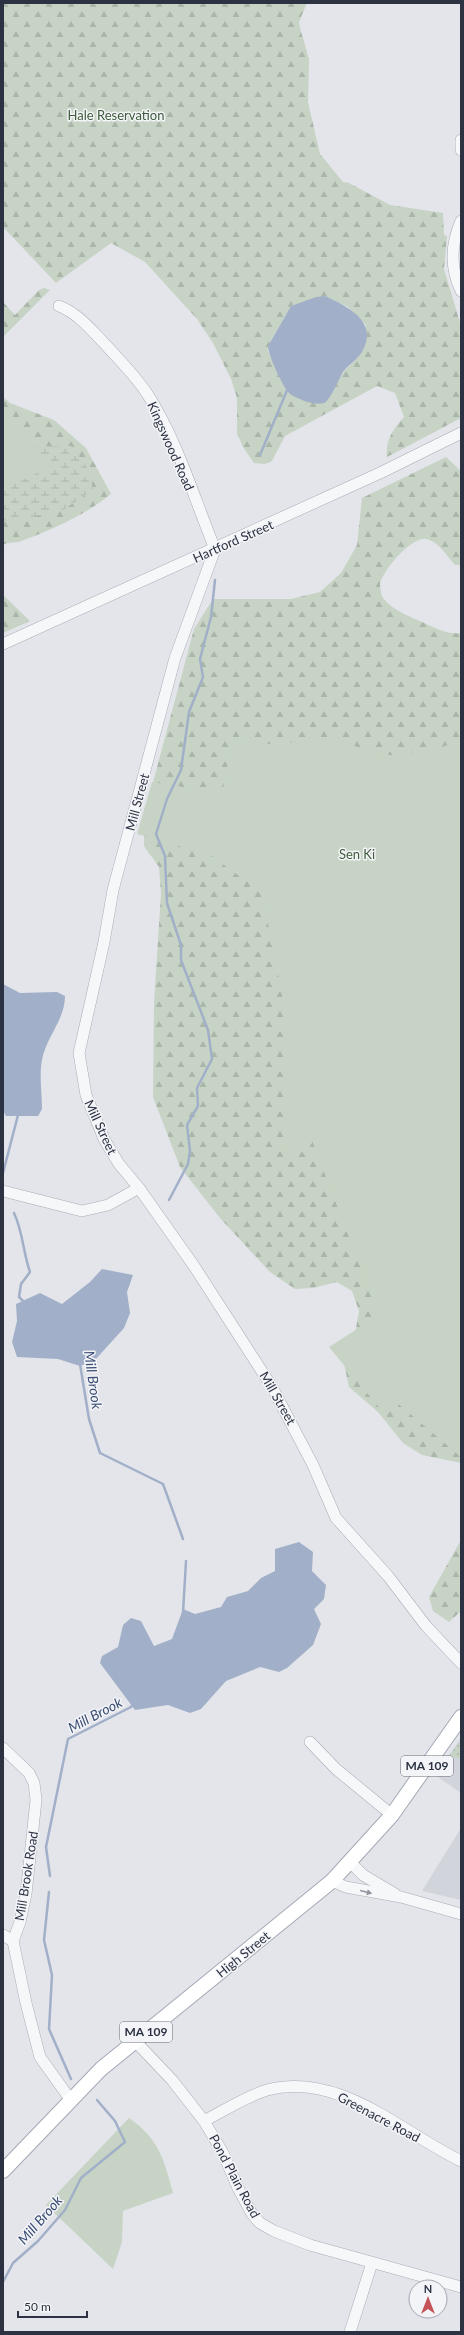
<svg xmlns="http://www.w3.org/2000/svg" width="464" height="2335" viewBox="0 0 464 2335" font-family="Lato,sans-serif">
  <defs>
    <pattern id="forest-firs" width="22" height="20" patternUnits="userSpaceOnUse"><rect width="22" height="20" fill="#c7d4c5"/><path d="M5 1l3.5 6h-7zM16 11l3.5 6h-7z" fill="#abb6aa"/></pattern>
    <pattern id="wetland-marsh" width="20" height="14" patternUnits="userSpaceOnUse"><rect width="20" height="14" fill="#c7d4c5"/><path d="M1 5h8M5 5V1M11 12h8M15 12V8" fill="none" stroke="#abb6aa"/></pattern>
    <pattern id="garden-dots" width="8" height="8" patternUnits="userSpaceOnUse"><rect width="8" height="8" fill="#c7d4c5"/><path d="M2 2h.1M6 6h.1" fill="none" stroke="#abb6aa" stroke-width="1.8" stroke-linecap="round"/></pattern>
  </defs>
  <rect width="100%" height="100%" fill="#e3e5ea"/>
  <g fill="#d2d4dc">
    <path d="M461,1738V1793L435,1775Z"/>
    <path d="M461,1828V1900L422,1891Z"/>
  </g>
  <g fill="url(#forest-firs)" fill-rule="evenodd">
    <path d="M3,3H307L299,22L300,28L309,59L308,102L320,154L343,182L349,183L390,205L443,213L444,235L447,236L444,269L461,326V418L387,457C385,441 393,429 404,417L395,393L377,386L285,436L272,461L265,464L254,463L243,447L237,433V398L231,379L213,343L197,319L145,262L111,243L56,283L5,229H3ZM325,296L348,307L366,325L358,357L345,370L333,388L301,400L289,393L268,351L270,342L291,306Z"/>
    <path d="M44,288L50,290L3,337V302L15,315L39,290Z"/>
    <path d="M3,397L10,403L54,420L86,448L111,494C85,515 52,530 21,541C15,544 9,541 3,545Z"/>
    <path d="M446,457L461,471V565H455C447,556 438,541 426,539C411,536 382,572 380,584C380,587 381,593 382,596C387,607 410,617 420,621C433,627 447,635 461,633V1463L422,1455L403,1443L378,1412L349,1387L342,1354L354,1339L359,1311L352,1291L337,1282L313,1288L295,1289L270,1272L220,1218L180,1167L153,1097L154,1003L161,893L159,867L144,846V816L194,629L213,599H291L320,592L341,573L357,545L362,498Z"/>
    <path d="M3,595L30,621L3,633Z"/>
    <path d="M461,1540V1611L449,1622L433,1611L429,1597Z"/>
  </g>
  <path fill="url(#wetland-marsh)" d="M72,446L89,470L93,490L63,510L24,519L3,521V447Z"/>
  <g fill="#c7d4c5">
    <path d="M3,409L52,466L3,489Z"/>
    <path d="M233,738L267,744L331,740L398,757L413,752L426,753L461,740V1457L395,1401L382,1411L329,1347L379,1315L311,1138L283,1153L286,1016L262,892L210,855L137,834L152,782L222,793Z"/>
    <path d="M129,2118C159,2139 164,2159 173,2193L123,2211L122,2242L113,2269L46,2205Z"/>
  </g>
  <path fill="url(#garden-dots)" d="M461,1740V1759L449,1756Z"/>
  <g fill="#a1b0c8">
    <path d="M325,296C347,306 380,322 362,352C357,360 348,365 343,372C339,379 330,401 324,403C315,406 296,399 289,393C283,387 268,355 268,346L291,306L316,297Z"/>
    <path d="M3,984L20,993L57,992L65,996C65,1020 46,1037 42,1060C39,1075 42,1094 42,1109L38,1116H6L3,1111Z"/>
    <path d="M102,1269L133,1275L127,1292L130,1313L124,1328L95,1360L80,1366L58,1359L17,1357L12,1342L17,1321L16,1304L40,1293L62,1304L90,1282Z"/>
    <path d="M299,1542L313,1552L312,1571L326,1585L324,1599L314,1609L321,1624L313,1645L287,1668L279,1672L260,1667L226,1681L201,1709L190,1713L168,1705L135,1710L100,1663L102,1656L118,1647L123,1625L131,1618L141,1621L154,1646L172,1639L183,1609L195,1614L221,1607L227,1597L248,1591L261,1578L275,1571V1549Z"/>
  </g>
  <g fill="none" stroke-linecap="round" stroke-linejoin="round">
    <g stroke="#a1b0c8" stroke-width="2.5">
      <path d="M260,455L288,388"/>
      <path d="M3,1173L18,1115"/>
      <path d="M169,1200L188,1164L190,1151L187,1125L198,1106L197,1088L212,1059L208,1030L181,960V945L167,903L165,856L156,834L167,799L181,770L189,712L203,677L200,659L211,617L215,580"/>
      <path d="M14,1213C23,1232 23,1252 30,1272L21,1284L19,1297L25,1303"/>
      <path d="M80,1364L89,1419L100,1453L163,1484L183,1539"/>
      <path d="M183,1613L186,1561"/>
      <path d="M50,1876L46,1847L68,1739L131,1707L133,1704"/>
      <path d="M49,1892L44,1940L52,1975L49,2029L71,2079"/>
      <path d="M3,2282L13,2263L38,2241L65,2210L81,2178L125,2142L115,2121L97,2100"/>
    </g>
    <g stroke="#a8acb4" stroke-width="12">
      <g id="minor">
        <path d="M461,140V150"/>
        <path d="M461,221C451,244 450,268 461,291"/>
        <path d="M59,306C79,314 90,329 105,344C120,361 136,376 148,395C178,442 194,498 215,549L175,658L113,890L104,942L79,1053L86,1095L104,1139L119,1164L139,1188L194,1266L272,1387L313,1465L336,1518L388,1576L426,1626L461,1663"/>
        <path d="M3,644L380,473L461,433"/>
        <path d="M3,1191L82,1211L108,1205L139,1188"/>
        <path d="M310,1742L336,1769L392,1815"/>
        <path d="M3,1748L29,1773L34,1783L36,1800L26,1894L20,1922L13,1941L26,2003L40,2057L70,2099"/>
        <path d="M350,1862L363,1875L395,1894"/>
        <path d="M332,1881L346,1887L401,1897L461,1914"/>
        <path d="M3,1935L13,1941"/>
        <path d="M135,2041L172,2080L204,2121L223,2153L238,2188L252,2214L260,2223L274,2231L310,2245L461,2287"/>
        <path d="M204,2121C225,2110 245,2097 267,2090C339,2071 401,2132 461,2161"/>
        <path d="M350,2332L372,2263"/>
      </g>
    </g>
    <g stroke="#a3a9b5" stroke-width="16">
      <path id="major" d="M3,2171L101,2069L332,1881L392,1815L461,1717"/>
    </g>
    <use href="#minor" stroke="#f6f7f9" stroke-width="11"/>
    <use href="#major" stroke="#fff" stroke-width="14"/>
  </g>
  <defs><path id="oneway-solid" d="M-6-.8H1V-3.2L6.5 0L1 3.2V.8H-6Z"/></defs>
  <use fill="#91949e" href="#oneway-solid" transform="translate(366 1892) rotate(14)"/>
  <g text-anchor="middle" stroke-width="3" stroke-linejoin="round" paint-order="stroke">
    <g fill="#f3f4f8" stroke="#686c79" stroke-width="1">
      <rect x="401" y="1756" width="52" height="20" rx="3"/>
      <rect x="120" y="2022" width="52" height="20" rx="3"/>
    </g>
    <g font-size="12" font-weight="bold" fill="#2c3242">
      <text x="427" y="1770">MA 109</text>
      <text x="146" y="2036">MA 109</text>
    </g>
    <g font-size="13" fill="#3d5c3a" stroke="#f3f4f8">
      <text x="116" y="120">Hale Reservation</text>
      <text x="357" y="859">Sen Ki</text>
    </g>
    <g font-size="13" fill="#2c3242" stroke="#f3f4f8">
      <text transform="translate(171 446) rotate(66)" y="5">Kingswood Road</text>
      <text transform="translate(233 541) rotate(-24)" y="5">Hartford Street</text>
      <text transform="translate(137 802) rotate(-75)" y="5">Mill Street</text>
      <text transform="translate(101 1127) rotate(65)" y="5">Mill Street</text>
      <text transform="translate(278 1398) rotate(60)" y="5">Mill Street</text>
      <text transform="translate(26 1876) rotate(-81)" y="5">Mill Brook Road</text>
      <text transform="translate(243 1954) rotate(-39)" y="5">High Street</text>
      <text transform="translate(379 2117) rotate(28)" y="5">Greenacre Road</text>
      <text transform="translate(235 2176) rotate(62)" y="5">Pond Plain Road</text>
    </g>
    <g font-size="14" font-style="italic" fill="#394c73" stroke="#f3f4f8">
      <text transform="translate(93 1380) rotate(82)" y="5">Mill Brook</text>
      <text transform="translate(95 1715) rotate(-28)" y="5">Mill Brook</text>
      <text transform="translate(40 2220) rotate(-49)" y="5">Mill Brook</text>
    </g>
  </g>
  <rect width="464" height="2335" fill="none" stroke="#2c3242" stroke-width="8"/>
  <g transform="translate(428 2299)"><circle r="19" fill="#f3f4f8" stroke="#a3a6af"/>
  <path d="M0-3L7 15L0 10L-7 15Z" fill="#c55257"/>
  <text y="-6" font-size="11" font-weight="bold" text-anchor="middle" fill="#2c3242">N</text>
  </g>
  <path d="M18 2311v6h69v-6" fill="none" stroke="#2c3242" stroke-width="2"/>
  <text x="24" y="2311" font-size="12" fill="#2c3242" stroke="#f3f4f8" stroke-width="3" paint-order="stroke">50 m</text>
</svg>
